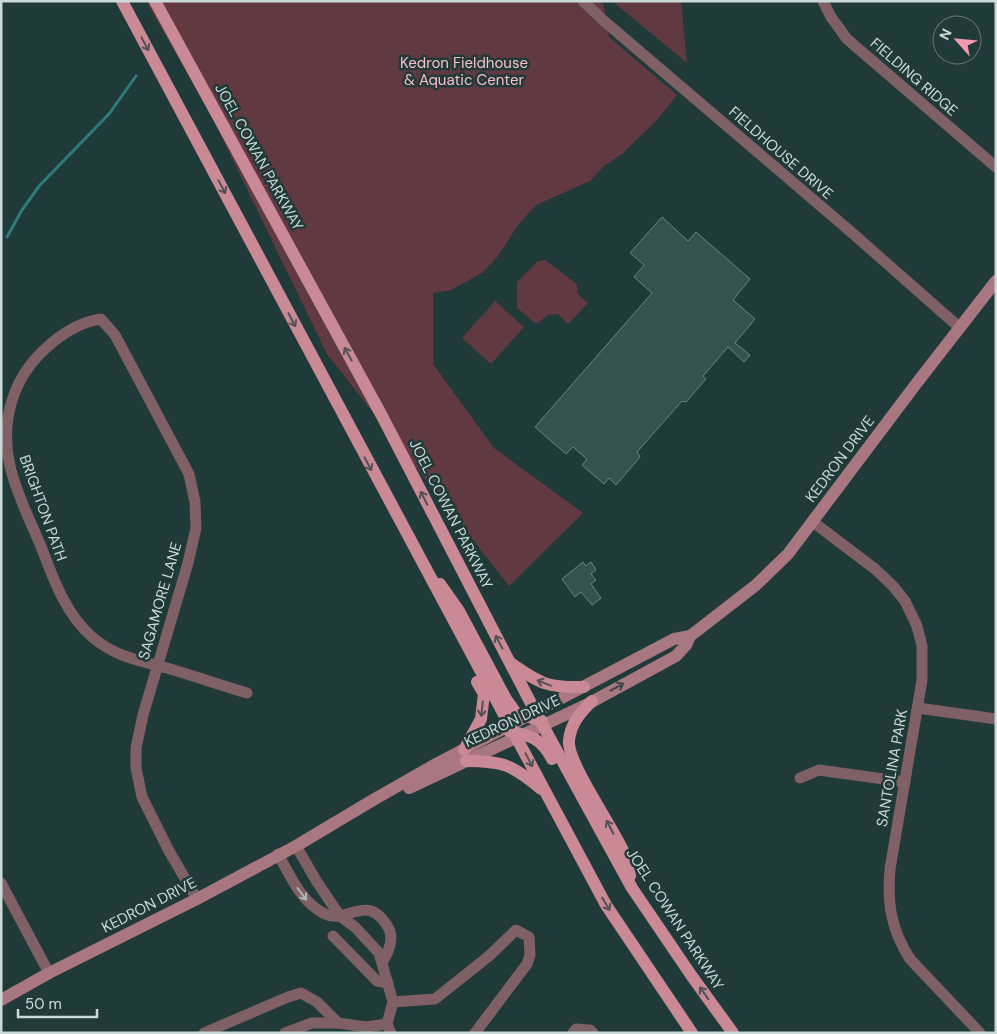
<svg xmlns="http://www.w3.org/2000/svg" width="997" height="1034" viewBox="0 0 997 1034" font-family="'DM Sans',sans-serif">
  <rect width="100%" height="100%" fill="#203939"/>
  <g fill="#603941">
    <path d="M146,1H603L609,37L677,95L658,119L622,154L604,166L590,181L536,205L518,225L498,256L482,273L451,290L433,293V364L494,448L583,513L509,586L327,354L212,117Z"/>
    <path d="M612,1H681L687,63Z"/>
    <path d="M545,260L577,284V293L588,303L568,324L558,314L548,315L538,323L534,322L517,308V282L538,261Z"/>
    <path d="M495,301L524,327L491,364L462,338Z"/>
  </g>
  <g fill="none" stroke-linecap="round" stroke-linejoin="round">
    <g stroke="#2d7b7a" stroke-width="3">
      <path d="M7,237L22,210L40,185L109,114L136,76"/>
      <path d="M1,248V247"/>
    </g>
  </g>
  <g fill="#375150" stroke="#688483">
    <path d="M662,217L688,241L696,232L750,279L733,300L755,319L735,343L750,355L744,362L728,347L703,376L706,379L686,402L682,401L637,452L640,457L616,485L609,478L604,484L582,465L587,459L573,447L566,454L535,427L652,293L634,277L644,265L630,253Z"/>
    <path d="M583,562L586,566L591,562L596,570L591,574L596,580L591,584L601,598L592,605L581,592L575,597L562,579Z"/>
  </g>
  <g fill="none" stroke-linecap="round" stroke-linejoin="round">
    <g stroke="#7f6065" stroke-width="11">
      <path d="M583,1L604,21L850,231L960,328"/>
      <path d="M823,1L831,17L847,39L996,167"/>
      <path d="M813,522L875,569L893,586L905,601L917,626L922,646V680L890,869C887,904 891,929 910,959L980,1033"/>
      <path d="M918,708L996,719"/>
      <path d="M800,778L819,770L905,782"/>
      <path d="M296,846L317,882L340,916L356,928L379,953L393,1002L387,1024L391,1033"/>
      <path d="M278,854C291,877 301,902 325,914C348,925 368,890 389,929C394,939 388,954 382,962"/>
      <path d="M1,883L49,973"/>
      <path d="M197,899L169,851L142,797L136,768V748L143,715L188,563L196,528L195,502L189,474L115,335L101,319C79,322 61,334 45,349C12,379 0,423 10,466C15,490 30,521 40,544C53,577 64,612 91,636C115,657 138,660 167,668C194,676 220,685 247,693"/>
      <path d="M333,936L377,981L388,983"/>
      <path d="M393,1002L435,999L489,956L516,930L529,937L530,955L527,964L475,1033"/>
      <path d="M204,1033L288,997L301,993L317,1002L338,1023L366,1027L387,1024"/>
      <path d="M285,1033L312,1023H338"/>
      <path d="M573,1033L576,1029L590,1030L593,1033"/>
    </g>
    <g stroke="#a97780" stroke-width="12">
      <path d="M409,788L586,705L676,656L686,645L690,636"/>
      <path d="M1,1000L49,973L197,899L296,846L373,800L436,764L674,639L690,636L698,630L756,585L788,554L916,384L996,281"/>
    </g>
    <g stroke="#c98995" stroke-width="12">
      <path d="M122,1L606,905L692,1033"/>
      <path d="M155,1L382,416L536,713L632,888L691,975L733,1033"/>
      <path d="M440,584L459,611L506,699L516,713L542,721"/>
      <path d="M512,664C540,684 549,688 584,687"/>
      <path d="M592,701C580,713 571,723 569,740C566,762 616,831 626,857C628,863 629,870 630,876"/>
      <path d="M509,731C531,736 541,738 552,759"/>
      <path d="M464,750L481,719L484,694L477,682"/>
      <path d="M466,761C503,761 513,765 541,789"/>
    </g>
  </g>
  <defs><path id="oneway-shaft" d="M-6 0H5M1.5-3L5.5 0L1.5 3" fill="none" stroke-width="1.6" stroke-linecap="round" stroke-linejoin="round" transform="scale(1.25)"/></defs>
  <g stroke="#535155">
    <use href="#oneway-shaft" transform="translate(145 44) rotate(62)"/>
    <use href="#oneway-shaft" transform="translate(222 187) rotate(62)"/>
    <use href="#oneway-shaft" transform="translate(292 320) rotate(62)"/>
    <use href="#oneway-shaft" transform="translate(348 354) rotate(-119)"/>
    <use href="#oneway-shaft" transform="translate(368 464) rotate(62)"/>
    <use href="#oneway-shaft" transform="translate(424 498) rotate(-117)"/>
    <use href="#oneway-shaft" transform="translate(499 642) rotate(-118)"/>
    <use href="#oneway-shaft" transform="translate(544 683) rotate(-159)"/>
    <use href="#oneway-shaft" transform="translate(482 709) rotate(96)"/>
    <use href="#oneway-shaft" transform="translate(529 760) rotate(62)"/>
    <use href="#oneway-shaft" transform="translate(610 827) rotate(-117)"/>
    <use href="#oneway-shaft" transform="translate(606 904) rotate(59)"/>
    <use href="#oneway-shaft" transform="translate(704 993) rotate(-126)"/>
  </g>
  <use stroke="#3b4547" href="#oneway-shaft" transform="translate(617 687) rotate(-28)"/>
  <use stroke="#b4b5b6" href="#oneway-shaft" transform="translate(302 894) rotate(53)"/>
  <g text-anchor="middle" stroke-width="5" stroke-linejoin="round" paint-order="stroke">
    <g font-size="15" fill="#febfca" stroke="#203939">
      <text x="464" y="68">Kedron Fieldhouse<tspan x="464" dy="17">&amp; Aquatic Center</tspan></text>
    </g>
    <g font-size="15" fill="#cbdad9" stroke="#203939">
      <text transform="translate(914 77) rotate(41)" y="5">FIELDING RIDGE</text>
      <text transform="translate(781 153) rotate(41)" y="5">FIELDHOUSE DRIVE</text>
      <text transform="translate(259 157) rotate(61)" y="5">JOEL COWAN PARKWAY</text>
      <text transform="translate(840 459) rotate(-53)" y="5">KEDRON DRIVE</text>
      <text transform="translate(43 508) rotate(70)" y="5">BRIGHTON PATH</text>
      <text transform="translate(451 514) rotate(63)" y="5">JOEL COWAN PARKWAY</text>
      <text transform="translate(160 601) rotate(-74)" y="5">SAGAMORE LANE</text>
      <text transform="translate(512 721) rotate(-25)" y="5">KEDRON DRIVE</text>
      <text transform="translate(892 768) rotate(-80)" y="5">SANTOLINA PARK</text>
      <text transform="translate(149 905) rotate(-27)" y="5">KEDRON DRIVE</text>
      <text transform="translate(675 919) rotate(57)" y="5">JOEL COWAN PARKWAY</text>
    </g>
  </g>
  <rect width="997" height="1034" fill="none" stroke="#cbdad9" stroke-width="5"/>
  <g transform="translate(957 40) rotate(297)"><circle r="24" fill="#203939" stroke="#647979"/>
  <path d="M0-4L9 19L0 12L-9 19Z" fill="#f39aac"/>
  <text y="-8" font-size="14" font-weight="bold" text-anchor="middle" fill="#cbdad9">N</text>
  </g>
  <path d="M18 1009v8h79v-8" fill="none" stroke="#cbdad9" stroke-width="2.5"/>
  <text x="25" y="1009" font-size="15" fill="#cbdad9" stroke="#203939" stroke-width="4" paint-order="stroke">50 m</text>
</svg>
